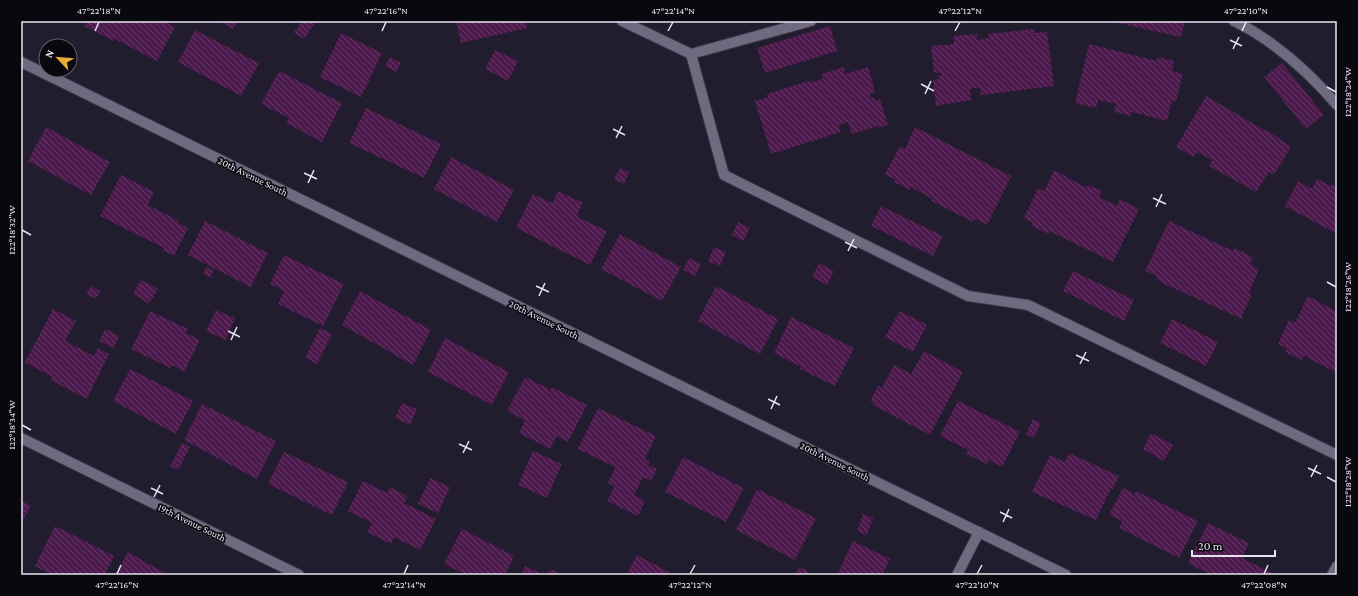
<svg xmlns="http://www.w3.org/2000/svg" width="1358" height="596" viewBox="0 0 1358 596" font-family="'Crimson Pro',serif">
  <defs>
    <pattern id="building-back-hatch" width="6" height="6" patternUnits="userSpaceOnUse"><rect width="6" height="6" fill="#4c1a4d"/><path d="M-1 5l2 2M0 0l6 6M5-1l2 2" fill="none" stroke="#663b67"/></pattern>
  </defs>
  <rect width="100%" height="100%" fill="#211c2e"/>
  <g fill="url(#building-back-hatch)">
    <path d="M87,21H163L175,27L157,61L115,39L114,41L84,26Z"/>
    <path d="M219,21H237L233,29Z"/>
    <path d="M302,21H316L304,39L294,33Z"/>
    <path d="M456,21H526L527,28L461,43Z"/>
    <path d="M1115,21H1185L1181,37L1114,22Z"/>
    <path d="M830,26L837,51L765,73L757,48Z"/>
    <path d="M1034,29V33L1047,32L1054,86L981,95L980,88L970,89L971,100L936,106L933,80L939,79L938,76H941L940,72L934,73L931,46L954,44V36L977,34V40L989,38L988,34Z"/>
    <path d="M195,30L259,63L241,96L178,62Z"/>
    <path d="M341,33L382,53L361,97L320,77Z"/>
    <path d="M1089,44L1157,61L1158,57L1174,61L1172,71L1183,74L1176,101L1172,100L1167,121L1132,112L1131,116L1114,112L1116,104L1098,100L1096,108L1075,103Z"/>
    <path d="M495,50L518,61L508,81L485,69Z"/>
    <path d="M390,57L401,63L396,72L385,66Z"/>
    <path d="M1282,63L1324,115L1306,129L1264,77Z"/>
    <path d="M844,67L845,74L868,67L875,92L870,94L871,98L874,97L875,101L880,99L888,125L878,128V126L852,134L848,122L839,125L841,132L771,154L755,101L768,97L767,94L812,80V82L823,79L821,74Z"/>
    <path d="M279,71L342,103L322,142L286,123L289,118L261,104Z"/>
    <path d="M1206,96L1266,131L1267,130L1291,147L1274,175L1269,172L1256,192L1209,166L1212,160L1197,152L1194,157L1176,147Z"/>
    <path d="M366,108L441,144L424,178L349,143Z"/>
    <path d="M46,127L110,162L91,195L28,161Z"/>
    <path d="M915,127L1011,176L987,225L975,219L973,222L931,201L932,199L911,187L910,190L894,182L895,180L885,174L900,146L905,149Z"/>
    <path d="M451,157L514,190L497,222L434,189Z"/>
    <path d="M620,168L629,172L624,184L614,179Z"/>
    <path d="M1054,170L1087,188L1088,185L1102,191L1099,197L1117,206L1120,199L1139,209L1113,262L1049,231L1048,234L1032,226L1033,223L1024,218L1038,188L1044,191Z"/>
    <path d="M121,175L154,192L148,205L179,221L178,223L188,228L174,256L163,250L164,248L100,216Z"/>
    <path d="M1317,179L1331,186L1332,184L1337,187V234L1285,206L1298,181L1312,189Z"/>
    <path d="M558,191L583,203L577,215L578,217L607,231L590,265L516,228L533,194L552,203Z"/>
    <path d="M881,206L943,236L933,256L871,226Z"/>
    <path d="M205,221L268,253L251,287L188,255Z"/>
    <path d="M1169,221L1233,251L1234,248L1253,257L1250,264L1259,269L1249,293L1252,294L1242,315L1243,316L1242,319L1162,283L1156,279L1157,276L1145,271Z"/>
    <path d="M738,222L750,228L743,241L732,235Z"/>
    <path d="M620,234L681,267L662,301L601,269Z"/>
    <path d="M714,247L726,252L720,266L708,261Z"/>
    <path d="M284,255L344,284L323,326L278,304L284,291L270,284Z"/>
    <path d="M689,258L701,264L695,276L683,270Z"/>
    <path d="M819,263L834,271L827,285L812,277Z"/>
    <path d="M206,267L214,271L210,278L203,274Z"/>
    <path d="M1073,271L1134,300L1124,321L1063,291Z"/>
    <path d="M141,280L158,289L149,304L133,294Z"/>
    <path d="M91,286L100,291L96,299L86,294Z"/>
    <path d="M716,286L778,319L760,354L698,321Z"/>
    <path d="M360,291L431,330L413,365L342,325Z"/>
    <path d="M1308,296L1337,312V373L1304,356L1302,360L1285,352L1287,349L1278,344L1289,320L1295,323Z"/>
    <path d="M53,309L76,321L65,341L94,356L98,348L109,354L87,399L50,380L52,377L25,362Z"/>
    <path d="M216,310L235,318L226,340L206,331Z"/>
    <path d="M150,311L188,329L186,333L200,340L184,372L172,365L170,368L131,349Z"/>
    <path d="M900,311L927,325L913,352L885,337Z"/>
    <path d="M791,317L854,348L835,386L800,369L801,367L774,353Z"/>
    <path d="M1172,319L1218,342L1206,366L1160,343Z"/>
    <path d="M320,328L332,334L317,364L305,358Z"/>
    <path d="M105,329L120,336L113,348L99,341Z"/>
    <path d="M445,338L509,372L492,405L428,372Z"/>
    <path d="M924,351L963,372L930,435L873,405L874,403L870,401L878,386L882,388L894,365L911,374Z"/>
    <path d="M130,369L193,401L176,434L113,401Z"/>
    <path d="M525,377L551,390L552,387L587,405L568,442L557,436L550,449L519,433L525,420L507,411Z"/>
    <path d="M958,401L1020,432L1002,467L989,460L987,464L966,454L968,450L940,436Z"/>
    <path d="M402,403L417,409L410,425L395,418Z"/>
    <path d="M202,404L276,441L257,479L184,440Z"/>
    <path d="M598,408L656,436L645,459L650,462L648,465L657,469L651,481L643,477L634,495L645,501L638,516L607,501L614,487L608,483L615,467L578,449Z"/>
    <path d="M1033,419L1041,423L1034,438L1026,434Z"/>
    <path d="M1151,433L1173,445L1164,461L1143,449Z"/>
    <path d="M182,443L190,447L178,470L170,466Z"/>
    <path d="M533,451L562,464L547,498L518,485Z"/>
    <path d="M284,452L348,482L332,515L268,484Z"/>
    <path d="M1069,453L1119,476L1113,489L1111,488L1096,520L1032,492L1050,455L1065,462Z"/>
    <path d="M683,457L744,488L726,522L665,492Z"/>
    <path d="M430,478L450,487L438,513L418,504Z"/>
    <path d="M363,481L387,493L390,487L407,496L404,503L436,519L420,550L394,537L391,544L367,532L372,523L348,511Z"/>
    <path d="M1123,488L1135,494L1136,491L1198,521L1179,558L1119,528L1122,521L1109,515Z"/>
    <path d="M757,489L816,518L795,560L736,530Z"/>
    <path d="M21,500L31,506L21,524Z"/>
    <path d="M863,514L873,518L867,535L857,531Z"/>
    <path d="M1208,523L1249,543L1242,558L1276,575H1211L1188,563Z"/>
    <path d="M55,526L114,556L105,575H52L35,566Z"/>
    <path d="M462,529L514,556L505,575H466L444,564Z"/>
    <path d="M853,541L890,559L882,575H837Z"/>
    <path d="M128,552L168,575H115Z"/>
    <path d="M637,555L669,572L667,575H626Z"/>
    <path d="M525,566L544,575H521Z"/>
    <path d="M799,567L808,571L806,575H795Z"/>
    <path d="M550,569L563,575H547Z"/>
  </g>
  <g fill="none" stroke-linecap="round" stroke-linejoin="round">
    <g stroke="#3b3745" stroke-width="12">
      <g id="service">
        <path d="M622,21L691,54L811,21"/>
        <path d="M1234,21C1275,41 1307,70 1337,105"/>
        <path d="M691,54L724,175L968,296L1028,305L1337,455"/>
      </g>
    </g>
    <g stroke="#3b3745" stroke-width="12">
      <g id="minor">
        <path d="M21,62L1066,575"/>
        <path d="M21,438L299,575"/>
        <path d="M957,575L979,532"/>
      </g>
    </g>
    <g stroke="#3b3745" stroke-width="12">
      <path id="secondary" d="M1332,575L1337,566"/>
    </g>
    <use href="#service" stroke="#706a80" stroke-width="10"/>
    <use href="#minor" stroke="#706a80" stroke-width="10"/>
    <use href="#secondary" stroke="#706a80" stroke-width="10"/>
  </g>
  <path fill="none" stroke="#e7e4f0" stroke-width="1.5" d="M95,31L99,22M382,31L386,22M668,31L673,22M955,31L960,22M1242,31L1246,22M1230,40L1242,46M1233,49L1239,37M921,84L934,91M1327,87L1336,92M925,94L931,81M613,129L625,135M616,138L622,126M304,173L317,179M308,183L314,170M1153,198L1166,204M1156,207L1162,194M22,230L31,235M845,242L857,248M848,251L854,239M1327,282L1336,287M536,286L549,292M539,296L545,283M228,331L240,337M231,340L237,327M1076,355L1089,361M1080,364L1086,352M768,399L780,405M771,409L777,396M22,425L31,430M459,444L472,450M463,453L469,441M1308,468L1321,474M1311,477L1317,465M1327,477L1336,482M151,488L163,494M154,497L160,485M1000,512L1012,518M1003,522L1009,509M117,574L121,565M404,574L408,565M690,574L695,565M977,574L982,565M1264,574L1268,565"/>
  <g text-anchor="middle" stroke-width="3.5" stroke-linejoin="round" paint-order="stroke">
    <g font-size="10" fill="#e7e4f0" stroke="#0a080f">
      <text transform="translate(253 176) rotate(26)" y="4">20th Avenue South</text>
      <text transform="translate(544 319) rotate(26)" y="4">20th Avenue South</text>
      <text transform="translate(835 461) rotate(26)" y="4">20th Avenue South</text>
      <text transform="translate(192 522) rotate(26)" y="4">19th Avenue South</text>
    </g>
  </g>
  <rect width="1358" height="596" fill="none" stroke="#0a080f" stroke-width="44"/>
  <g transform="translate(58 58) rotate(296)"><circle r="19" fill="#0a080f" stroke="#626069"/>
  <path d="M0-3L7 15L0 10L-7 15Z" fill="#e5ad35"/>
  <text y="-6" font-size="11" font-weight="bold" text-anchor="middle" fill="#e7e4f0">N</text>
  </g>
  <path d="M1192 550v6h83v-6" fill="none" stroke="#e7e4f0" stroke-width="2"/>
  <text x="1198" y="550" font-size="12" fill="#e7e4f0" stroke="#0a080f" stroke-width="3" paint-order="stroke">20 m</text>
  <rect x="22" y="22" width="1314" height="552" fill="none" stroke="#e7e4f0" stroke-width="1.5"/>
  <g font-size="10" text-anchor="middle" fill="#e7e4f0">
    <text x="99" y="14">47°22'18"N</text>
    <text x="386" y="14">47°22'16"N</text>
    <text x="673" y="14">47°22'14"N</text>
    <text x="960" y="14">47°22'12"N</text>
    <text x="1246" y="14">47°22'10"N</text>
    <text transform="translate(1347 92) rotate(-90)" y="4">122°18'24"W</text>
    <text transform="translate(11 230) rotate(-90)" y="4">122°18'32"W</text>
    <text transform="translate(1347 287) rotate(-90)" y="4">122°18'26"W</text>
    <text transform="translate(11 425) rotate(-90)" y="4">122°18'34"W</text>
    <text transform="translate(1347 482) rotate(-90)" y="4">122°18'28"W</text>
    <text x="117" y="588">47°22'16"N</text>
    <text x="404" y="588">47°22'14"N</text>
    <text x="690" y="588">47°22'12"N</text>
    <text x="977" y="588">47°22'10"N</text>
    <text x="1264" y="588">47°22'08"N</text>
  </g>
</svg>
